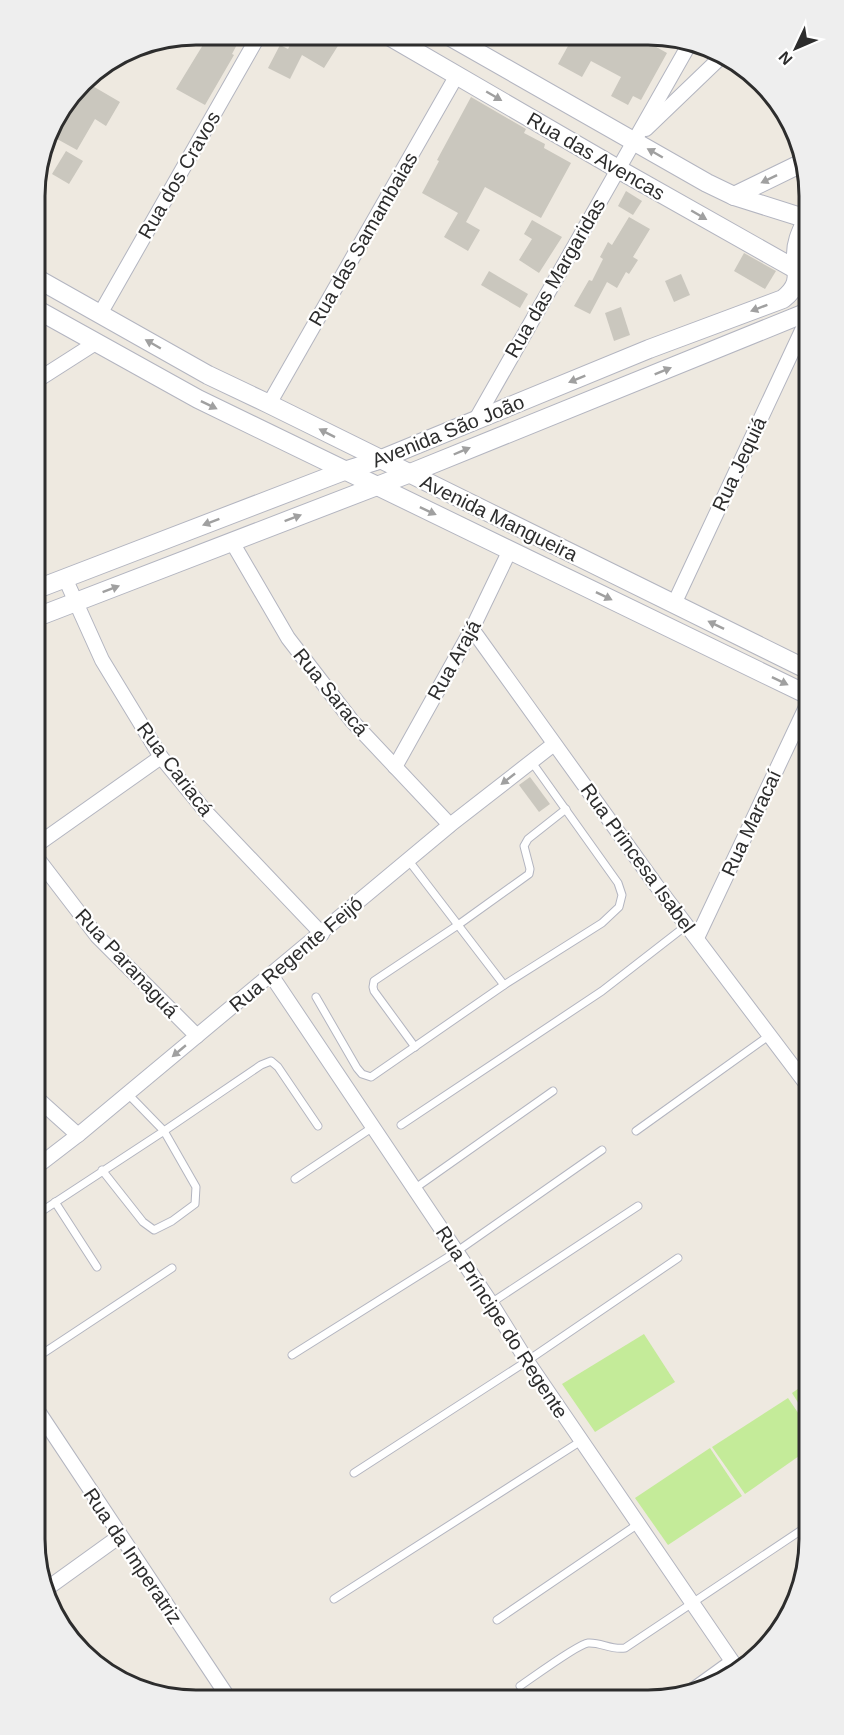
<svg xmlns="http://www.w3.org/2000/svg" width="844" height="1735" viewBox="0 0 844 1735" font-family="Arial,sans-serif">
  <rect width="100%" height="100%" fill="#eee9e0"/>
  <g fill="#c4eb99">
    <path d="M644,1334L675,1382L595,1432L562,1384Z"/>
    <path d="M808,1382L809,1420L792,1393Z"/>
    <path d="M788,1398L809,1429V1449L745,1494L712,1447Z"/>
    <path d="M710,1448L742,1496L668,1545L635,1498Z"/>
  </g>
  <g fill="#cac7be">
    <path d="M209,35H242L232,54L234,55L205,105L176,89Z"/>
    <path d="M295,35H332L341,41L324,68L302,55L290,79L268,68L280,45L288,49Z"/>
    <path d="M573,37H628L640,44L642,39L667,53L641,100L633,96L628,105L611,96L621,77L591,61L582,77L558,64Z"/>
    <path d="M84,81L120,102L106,126L95,119L77,150L48,134L51,124Z"/>
    <path d="M471,97L526,129L524,133L545,144L544,148L571,163L541,218L485,187L466,222L480,230L468,251L444,237L458,213L422,193L439,161L437,160Z"/>
    <path d="M66,151L83,161L69,184L52,174Z"/>
    <path d="M626,191L642,201L633,215L618,206Z"/>
    <path d="M629,217L650,229L633,257L638,260L629,274L626,272L617,288L607,282L590,314L574,306L589,280L592,281L603,259L600,257L608,242L612,245Z"/>
    <path d="M532,220L562,237L539,273L519,260L532,239L524,234Z"/>
    <path d="M744,253L776,271L765,289L734,271Z"/>
    <path d="M489,271L528,294L520,308L481,285Z"/>
    <path d="M681,274L690,295L674,302L665,281Z"/>
    <path d="M621,307L630,335L614,341L605,313Z"/>
    <path d="M530,777L550,804L539,812L519,785Z"/>
  </g>
  <g fill="none" stroke-linecap="round" stroke-linejoin="round">
    <g stroke="#b3b5c0" stroke-width="9">
      <g id="lane">
        <path d="M409,861L504,985"/>
        <path d="M316,997L357,1068L362,1074L371,1077L504,985L602,923L619,907L622,895L618,883L531,761"/>
        <path d="M415,1047L374,991L373,987L374,981L458,925L529,874L530,869L524,846L528,839L566,809"/>
        <path d="M128,1094L164,1131L261,1065L271,1061L278,1067L318,1126"/>
        <path d="M401,1125L602,991L687,925"/>
        <path d="M636,1131L770,1035"/>
        <path d="M295,1179L373,1127"/>
        <path d="M414,1189L553,1091"/>
        <path d="M55,1202L97,1267"/>
        <path d="M39,1213L164,1131L196,1187L195,1204L172,1221L154,1230L143,1222L102,1170"/>
        <path d="M491,1303L638,1206"/>
        <path d="M292,1355L456,1252L602,1150"/>
        <path d="M39,1356L172,1268"/>
        <path d="M354,1473L527,1361L678,1258"/>
        <path d="M334,1599L581,1441"/>
        <path d="M497,1620L638,1524"/>
        <path d="M520,1686C532,1678 578,1644 588,1643C601,1642 610,1650 625,1648L809,1525"/>
        <path d="M680,1695L730,1659"/>
      </g>
    </g>
    <g stroke="#b3b5c0" stroke-width="16">
      <g id="street">
        <path d="M646,129L720,58"/>
        <path d="M100,314L259,35"/>
        <path d="M36,381L97,342"/>
        <path d="M269,404L457,75"/>
        <path d="M475,421L690,43"/>
        <path d="M232,542L288,638L352,721L450,825"/>
        <path d="M65,578L102,660L161,757L206,812L322,934"/>
        <path d="M674,604L805,324"/>
        <path d="M472,629L656,885L807,1085"/>
        <path d="M395,767L472,629L510,550"/>
        <path d="M38,844L161,757"/>
        <path d="M38,859L97,936L197,1036"/>
        <path d="M697,938L806,707"/>
        <path d="M271,975L491,1303L527,1361L736,1667"/>
        <path d="M39,1100L78,1135"/>
        <path d="M39,1165L78,1135L450,825L554,744"/>
        <path d="M40,1414L228,1697"/>
        <path d="M45,1590L120,1536"/>
      </g>
    </g>
    <g stroke="#b3b5c0" stroke-width="20">
      <g id="secondary">
        <path d="M389,36L618,169L804,274"/>
        <path d="M449,36L707,183L734,196L804,218"/>
        <path d="M734,196L804,162"/>
        <path d="M36,278L208,375L269,404L806,669"/>
        <path d="M36,309L198,399L806,694"/>
        <path d="M37,589L344,471L379,460L649,349L783,299C802,284 796,274 796,254C796,243 800,234 804,225"/>
        <path d="M37,617L408,474L805,313"/>
      </g>
    </g>
    <use href="#lane" stroke="#fff" stroke-width="7"/>
    <use href="#street" stroke="#fff" stroke-width="14"/>
    <use href="#secondary" stroke="#fff" stroke-width="18"/>
  </g>
  <defs><path id="oneway-solid" d="M-6-.8H1V-3.2L6.5 0L1 3.2V.8H-6Z" transform="scale(1.5)"/></defs>
  <g fill="#a0a0a0">
    <use href="#oneway-solid" transform="translate(494 96) rotate(30)"/>
    <use href="#oneway-solid" transform="translate(655 153) rotate(-150)"/>
    <use href="#oneway-solid" transform="translate(769 179) rotate(154)"/>
    <use href="#oneway-solid" transform="translate(699 215) rotate(30)"/>
    <use href="#oneway-solid" transform="translate(759 308) rotate(159)"/>
    <use href="#oneway-solid" transform="translate(153 344) rotate(-150)"/>
    <use href="#oneway-solid" transform="translate(663 371) rotate(-22)"/>
    <use href="#oneway-solid" transform="translate(577 379) rotate(158)"/>
    <use href="#oneway-solid" transform="translate(209 405) rotate(26)"/>
    <use href="#oneway-solid" transform="translate(327 433) rotate(-153)"/>
    <use href="#oneway-solid" transform="translate(462 451) rotate(-23)"/>
    <use href="#oneway-solid" transform="translate(428 511) rotate(25)"/>
    <use href="#oneway-solid" transform="translate(293 518) rotate(-21)"/>
    <use href="#oneway-solid" transform="translate(211 522) rotate(159)"/>
    <use href="#oneway-solid" transform="translate(111 589) rotate(-21)"/>
    <use href="#oneway-solid" transform="translate(604 596) rotate(26)"/>
    <use href="#oneway-solid" transform="translate(716 625) rotate(-154)"/>
    <use href="#oneway-solid" transform="translate(780 681) rotate(26)"/>
    <use href="#oneway-solid" transform="translate(508 779) rotate(142)"/>
    <use href="#oneway-solid" transform="translate(179 1051) rotate(140)"/>
  </g>
  <g text-anchor="middle" stroke-width="4.5" stroke-linejoin="round" paint-order="stroke">
    <g font-size="20" fill="#2d2d2d" stroke="#fff">
      <text transform="translate(596 156) rotate(30)" y="7">Rua das Avencas</text>
      <text transform="translate(179 175) rotate(-60)" y="7">Rua dos Cravos</text>
      <text transform="translate(363 239) rotate(-60)" y="7">Rua das Samambaias</text>
      <text transform="translate(555 278) rotate(-60)" y="7">Rua das Margaridas</text>
      <text transform="translate(448 431) rotate(-22)" y="7">Avenida São João</text>
      <text transform="translate(739 464) rotate(-65)" y="7">Rua Jequiá</text>
      <text transform="translate(499 518) rotate(26)" y="7">Avenida Mangueira</text>
      <text transform="translate(454 660) rotate(-61)" y="7">Rua Arajá</text>
      <text transform="translate(331 692) rotate(51)" y="7">Rua Saracá</text>
      <text transform="translate(175 769) rotate(53)" y="7">Rua Cariacá</text>
      <text transform="translate(751 823) rotate(-65)" y="7">Rua Maracaí</text>
      <text transform="translate(638 858) rotate(54)" y="7">Rua Princesa Isabel</text>
      <text transform="translate(296 954) rotate(-40)" y="7">Rua Regente Feijó</text>
      <text transform="translate(127 963) rotate(47)" y="7">Rua Paranaguá</text>
      <text transform="translate(502 1322) rotate(57)" y="7">Rua Príncipe do Regente</text>
      <text transform="translate(133 1556) rotate(56)" y="7">Rua da Imperatriz</text>
    </g>
  </g>
  <path d="M0 0H844V1735H0ZM196 45H648A151 151 0 0 1 799 196V1539A151 151 0 0 1 648 1690H196A151 151 0 0 1 45 1539V196A151 151 0 0 1 196 45Z" fill="#eee" fill-rule="evenodd"/>
  <path fill="none" stroke="#2d2d2d" stroke-width="3" d="M196 45H648A151 151 0 0 1 799 196V1539A151 151 0 0 1 648 1690H196A151 151 0 0 1 45 1539V196A151 151 0 0 1 196 45Z"/>
  <g transform="translate(796 48) rotate(226)" stroke="#ffffff" stroke-width="4.5" paint-order="stroke">
  <path d="M0-4.5L10 22L0 15L-10 22Z" fill="#2d2d2d"/>
  <text y="-9" font-size="16" font-weight="bold" text-anchor="middle" fill="#2d2d2d">N</text>
  </g>
</svg>
